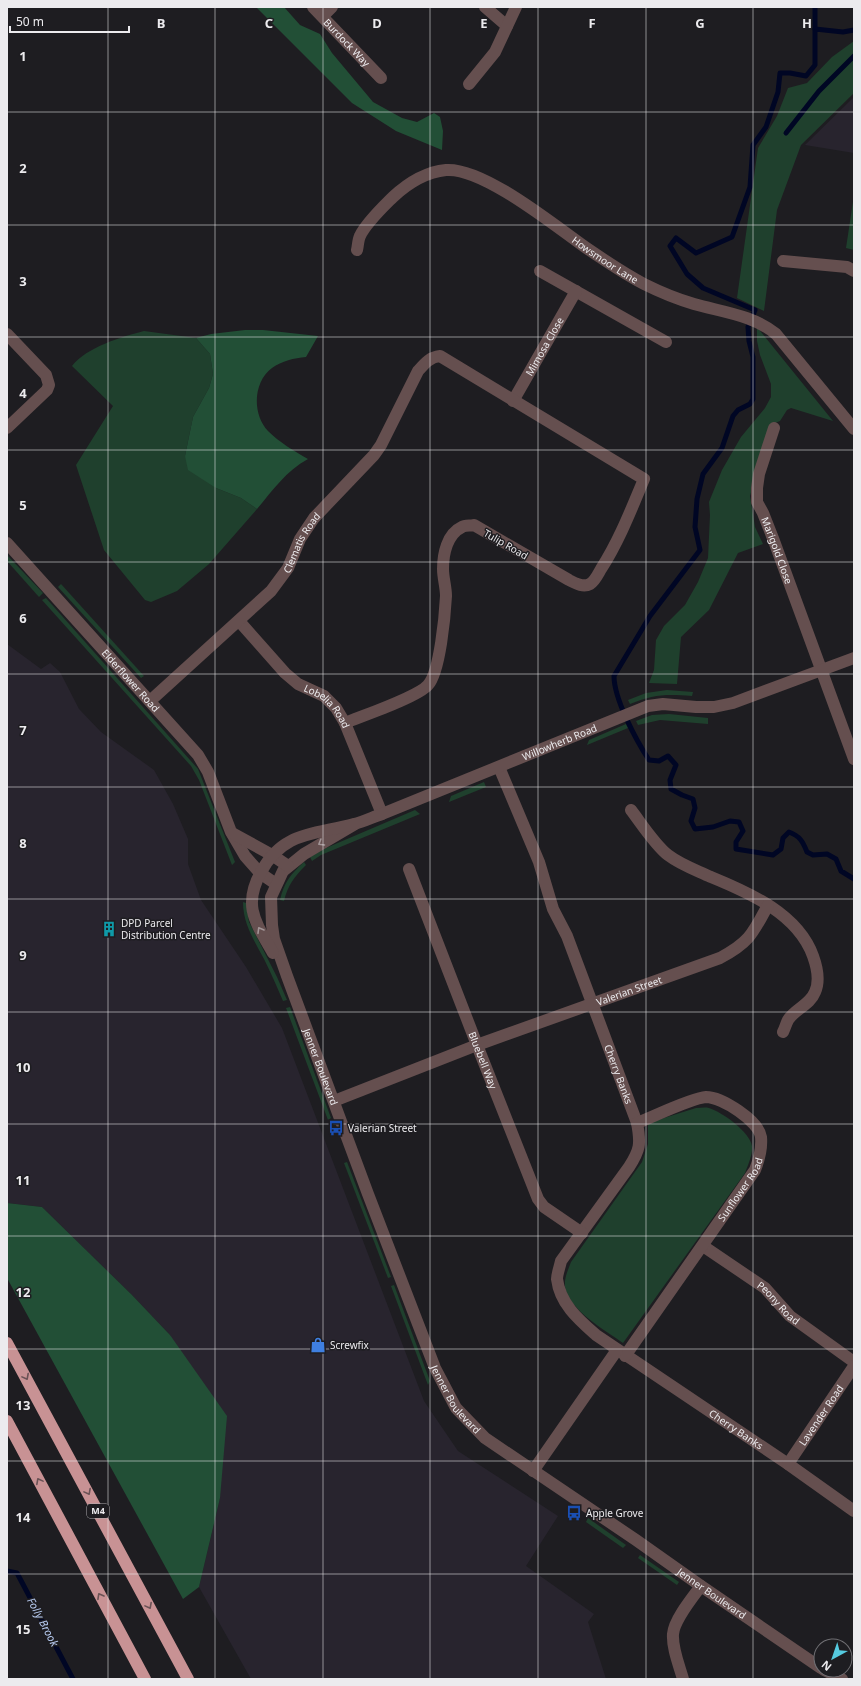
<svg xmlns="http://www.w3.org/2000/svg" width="861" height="1686" viewBox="0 0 861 1686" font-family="'Noto Sans',sans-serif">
  <rect width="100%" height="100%" fill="#1e1d21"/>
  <g fill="#28242e">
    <path d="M854,97V153L805,145Z"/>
    <path d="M7,644L41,669L50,663L60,672L79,709L101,732L154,770L173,804L188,839V864L201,900L246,967L282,1028L424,1401L458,1451L558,1516L526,1566L594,1614L588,1622L606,1679H251L199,1587L220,1498L170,1335L132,1295L42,1207L7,1203Z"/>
  </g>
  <g fill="#1f402d">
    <path d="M854,41V93L801,145L777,210L764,311L737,298L758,148L777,116L788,88L807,83L832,57Z"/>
    <path d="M854,195V250L846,248Z"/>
    <path d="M757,327L833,421L791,408L787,410L780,421L770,425L750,496L755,527L763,544L738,553L709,610L681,637L677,684L649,683L654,670L656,640L664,626L685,605L698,582L708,558L710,515L709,502L722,470L741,437L765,408L771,397V384L760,355L757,341Z"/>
    <path d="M144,331L196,338L210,354L213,374L209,388L193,417L185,456L216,488L241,498L257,509L209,564L177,591L151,602L145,600L104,550L76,465L113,406L72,366C87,347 121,337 144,331Z"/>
    <path d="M7,555L43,593L39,597L7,561Z"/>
    <path d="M61,584L144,676L141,678L58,587Z"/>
    <path d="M46,598L198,769L235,862L232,865L199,780L191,766L42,600Z"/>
    <path d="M667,690L693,692L692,696C666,694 654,694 630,704L628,700L646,693Z"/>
    <path d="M669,714L708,718V724L660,720L638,725L636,721L652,715Z"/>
    <path d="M626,724L628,728L587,745L589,740Z"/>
    <path d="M484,782L486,787L449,802L451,796Z"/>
    <path d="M415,810L420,814L321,855L312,861L310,857L326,848Z"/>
    <path d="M304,862L306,865C294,877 288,885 284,901L280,900C284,882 291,874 304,862Z"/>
    <path d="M243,902L246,903L249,922L277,977L287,1000L283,1001C277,987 271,973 264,959C254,940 243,924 243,902Z"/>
    <path d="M290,1007L331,1118L328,1120L286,1008Z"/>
    <path d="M696,1108C700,1108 705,1107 709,1108C722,1112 750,1132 752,1146C753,1154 748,1165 745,1173L623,1343C605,1330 569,1310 565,1287C564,1278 568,1270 571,1262L642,1162L648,1144V1123Z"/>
    <path d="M347,1162L391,1277L388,1278L344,1163Z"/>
    <path d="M394,1285L430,1381L428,1385L391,1286Z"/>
    <path d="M588,1518L626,1545L623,1548L586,1522Z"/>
    <path d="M640,1555L679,1582L677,1585L638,1558Z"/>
  </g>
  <g fill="#224f36">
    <path d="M256,7H284L300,25L320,34L332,53L373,102L402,118L417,122L434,113L440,117L443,131L442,150L396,131L352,103Z"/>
    <path d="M245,330H263L318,336L306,357C294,358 282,361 272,368C253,382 252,414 268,431C279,442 294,451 308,459C286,471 273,490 257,509L241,498L216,488L188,470L185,456L193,417L209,388L213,374L210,354L196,338L211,334Z"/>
    <path d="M7,1203L42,1207L132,1295L170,1335L227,1416L220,1498L199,1587L183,1599L7,1278Z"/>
  </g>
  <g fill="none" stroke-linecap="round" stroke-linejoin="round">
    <g stroke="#000624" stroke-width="5">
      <path d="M815,29V7"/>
      <path d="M854,30L843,32L815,29V65L806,76L790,73H780L778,92L766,127L753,145L750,187L732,237L696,253L676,238L670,246L687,274L703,288L755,310L748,327L749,341L753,357V399L750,404L738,410L733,416L722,448L703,474L697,499L695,527L700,550L650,616L614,676C614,699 636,740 649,760L659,761L668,756L676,765L670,780L671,789L682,795L693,799L695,808L691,821L695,829L713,827L730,821L739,822L743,831L736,842V849L773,855L781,849L783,838L789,832C800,836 803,842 807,852L813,855L827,854L836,859L841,871L854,879"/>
      <path d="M786,133L819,91L854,56"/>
      <path d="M7,1571L17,1573L73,1679"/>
    </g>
    <g stroke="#654f4f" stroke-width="12">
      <path id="s1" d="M313,7L381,78"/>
      <path d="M485,7L507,26"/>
      <path d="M323,16L332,7"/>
      <path d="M469,84L495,52L516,7"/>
      <path id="s2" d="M357,250C358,246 358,240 360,236C366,223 383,207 393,197C408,183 426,172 446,170C483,167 555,226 585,247C604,260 623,273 644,284C660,292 677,299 694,304C722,312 753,315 776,334L854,429"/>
      <path d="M783,261L847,267L854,271"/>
      <path d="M540,271L666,342"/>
      <path d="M7,334L46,375L49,385L47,390L7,428"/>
      <path id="s3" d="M513,401L576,291"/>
      <path id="s4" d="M774,428L759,474L757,488V502L763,513L774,541L854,759"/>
      <path id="s5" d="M7,543L198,755L208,772L231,832L245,856L260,873L276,884"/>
      <path id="s6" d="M239,621L285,673L298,684L324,696L336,708L345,723L382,814"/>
      <path id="s7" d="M150,701L271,591L288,568L300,539L314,518L374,455L381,445L418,371C425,363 430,357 440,356L644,479C631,510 619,541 601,569C598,574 595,581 590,584C583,588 575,583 569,580L474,525C471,526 465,525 462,527C447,534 443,554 443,569C443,578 446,587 446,596C445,615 440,672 428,685C418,697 362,716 345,723"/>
      <path id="s8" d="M499,767L539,862L553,909L567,936L637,1123C641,1144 640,1150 629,1167L561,1261C560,1266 557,1274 557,1279C560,1304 579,1320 596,1335L788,1464L854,1511"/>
      <path d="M631,810C641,823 655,845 668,855C681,865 696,870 711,877C750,893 798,914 813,956C817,967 820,981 815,992C810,1005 795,1009 788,1020C786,1024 785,1028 783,1032"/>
      <path id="s9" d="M355,824L304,854L283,871L271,897L272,925L274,939L287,976L368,1194L435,1368L456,1408L485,1438L636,1540L701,1586L821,1668"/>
      <path d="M232,833L272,855L288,866"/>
      <path id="s10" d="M409,869L477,1045L538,1199L544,1207L582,1233"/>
      <path id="s11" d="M273,953C256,923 242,906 261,872C283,831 314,835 354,824C363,822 373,817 382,814L648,706L663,704L696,707H714L733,703L854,658"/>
      <path id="s12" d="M334,1101L477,1045L720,958C750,942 753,933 768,905"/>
      <path id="s13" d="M703,1246L765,1288L790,1316L854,1362"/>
      <path id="s14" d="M625,1356L755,1170C759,1160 762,1148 761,1137C759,1121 722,1097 706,1097C691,1098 653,1117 637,1123"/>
      <path id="s15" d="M788,1464L854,1366"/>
      <path d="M533,1471L617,1350"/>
      <path d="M824,1670L842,1679"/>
      <path d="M683,1679C679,1665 672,1648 673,1634C674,1620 692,1598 701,1586"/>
    </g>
    <g stroke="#c89294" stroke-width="12">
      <path d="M7,1343L188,1679"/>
      <path d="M7,1421L145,1679"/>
    </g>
  </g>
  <defs><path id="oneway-chevron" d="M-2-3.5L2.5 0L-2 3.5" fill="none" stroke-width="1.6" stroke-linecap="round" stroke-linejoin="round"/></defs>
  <g stroke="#a29597">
    <use href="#oneway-chevron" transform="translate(321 843) rotate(149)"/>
    <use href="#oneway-chevron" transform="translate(260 930) rotate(-120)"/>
  </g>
  <g stroke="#6a5255">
    <use href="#oneway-chevron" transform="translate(26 1377) rotate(62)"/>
    <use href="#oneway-chevron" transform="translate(39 1481) rotate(-118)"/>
    <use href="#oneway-chevron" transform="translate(88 1492) rotate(62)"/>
    <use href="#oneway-chevron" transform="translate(100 1596) rotate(-119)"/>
    <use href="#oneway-chevron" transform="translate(149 1606) rotate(62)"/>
  </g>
  <path fill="none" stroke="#ecebee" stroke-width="1" stroke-opacity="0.55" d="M108,7V1679M215,7V1679M323,7V1679M430,7V1679M538,7V1679M646,7V1679M753,7V1679M7,112H854M7,225H854M7,337H854M7,450H854M7,562H854M7,674H854M7,787H854M7,899H854M7,1012H854M7,1124H854M7,1236H854M7,1349H854M7,1461H854M7,1574H854"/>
  <defs>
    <g id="building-bare" transform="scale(1.2)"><path d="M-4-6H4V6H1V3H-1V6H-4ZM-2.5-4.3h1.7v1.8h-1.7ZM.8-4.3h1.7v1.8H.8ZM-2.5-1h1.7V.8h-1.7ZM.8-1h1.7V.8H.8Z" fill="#0f9aa8" stroke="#1e1d21" stroke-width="2.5" paint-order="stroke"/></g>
    <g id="bus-bare" transform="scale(1.2)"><path d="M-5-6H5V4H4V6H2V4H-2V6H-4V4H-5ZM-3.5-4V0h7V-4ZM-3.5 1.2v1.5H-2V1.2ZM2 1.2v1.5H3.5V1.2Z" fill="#1a4fb4" stroke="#1e1d21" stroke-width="2.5" paint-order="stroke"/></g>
    <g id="shop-bare" transform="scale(1.2)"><path d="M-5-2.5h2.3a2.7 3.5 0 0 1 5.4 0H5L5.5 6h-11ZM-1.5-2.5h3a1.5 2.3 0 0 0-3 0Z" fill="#3f7fe0" stroke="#1e1d21" stroke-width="2.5" paint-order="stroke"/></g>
  </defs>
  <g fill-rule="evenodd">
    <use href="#building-bare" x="109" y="929"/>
    <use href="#bus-bare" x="336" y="1128"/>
    <use href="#shop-bare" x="318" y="1345"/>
    <use href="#bus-bare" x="574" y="1513"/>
  </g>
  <g text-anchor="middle" stroke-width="3" stroke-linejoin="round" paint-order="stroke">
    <rect fill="#1e1d21" stroke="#aeadb0" stroke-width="1" x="87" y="1504" width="22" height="14" rx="3"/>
    <g font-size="9" font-weight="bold" fill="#ecebee">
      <text x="98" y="1514">M4</text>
    </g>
    <g font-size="10" fill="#ecebee" stroke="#1e1d21">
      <text dy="4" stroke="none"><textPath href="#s1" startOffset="49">Burdock Way</textPath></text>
      <text dy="4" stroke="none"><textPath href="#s2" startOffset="311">Howsmoor Lane</textPath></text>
      <text dy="4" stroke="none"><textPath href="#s3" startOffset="63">Mimosa Close</textPath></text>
      <text dy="4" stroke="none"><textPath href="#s7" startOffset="221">Clematis Road</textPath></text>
      <text transform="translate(506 544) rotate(30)" y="4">Tulip Road</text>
      <text dy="4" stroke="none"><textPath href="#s4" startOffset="129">Marigold Close</textPath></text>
      <text dy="4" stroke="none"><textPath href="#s5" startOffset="185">Elderflower Road</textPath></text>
      <text dy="4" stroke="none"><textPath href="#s6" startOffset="124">Lobelia Road</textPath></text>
      <text dy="4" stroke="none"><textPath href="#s11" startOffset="418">Willowherb Road</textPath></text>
      <text dy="4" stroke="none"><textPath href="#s12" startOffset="315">Valerian Street</textPath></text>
      <text dy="4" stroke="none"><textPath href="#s10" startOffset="205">Bluebell Way</textPath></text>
      <text dy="4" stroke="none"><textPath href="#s9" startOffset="293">Jenner Boulevard</textPath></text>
      <text dy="4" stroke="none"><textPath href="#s8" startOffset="330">Cherry Banks</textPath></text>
      <text dy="4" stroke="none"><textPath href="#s14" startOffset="203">Sunflower Road</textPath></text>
      <text dy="4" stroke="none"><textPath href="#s13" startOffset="95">Peony Road</textPath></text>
      <text dy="4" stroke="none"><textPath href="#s9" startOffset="653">Jenner Boulevard</textPath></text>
      <text dy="4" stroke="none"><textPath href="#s15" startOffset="59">Lavender Road</textPath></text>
      <text dy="4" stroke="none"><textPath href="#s8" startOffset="802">Cherry Banks</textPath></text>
      <text dy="4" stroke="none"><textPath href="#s9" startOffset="977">Jenner Boulevard</textPath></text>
    </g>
    <g font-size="10" fill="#ecebee" stroke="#1e1d21" text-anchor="start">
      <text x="121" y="927">DPD Parcel<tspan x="121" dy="12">Distribution Centre</tspan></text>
      <text x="348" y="1132">Valerian Street</text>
      <text x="330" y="1349">Screwfix</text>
      <text x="586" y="1517">Apple Grove</text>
    </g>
    <g font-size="11" font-style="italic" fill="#b9cdf3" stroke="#1e1d21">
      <text transform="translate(43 1622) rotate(62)" y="4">Folly Brook</text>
    </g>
  </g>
  <g font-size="13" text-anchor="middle" font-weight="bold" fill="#ecebee" stroke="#1e1d21" stroke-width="3" stroke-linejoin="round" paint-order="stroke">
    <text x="161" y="28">B</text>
    <text x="269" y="28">C</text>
    <text x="377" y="28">D</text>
    <text x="484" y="28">E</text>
    <text x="592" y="28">F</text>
    <text x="700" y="28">G</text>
    <text x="807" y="28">H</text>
    <text x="23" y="61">1</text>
    <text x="23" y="173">2</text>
    <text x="23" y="286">3</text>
    <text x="23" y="398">4</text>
    <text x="23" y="510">5</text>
    <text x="23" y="623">6</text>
    <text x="23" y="735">7</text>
    <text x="23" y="848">8</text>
    <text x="23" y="960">9</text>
    <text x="23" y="1072">10</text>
    <text x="23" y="1185">11</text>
    <text x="23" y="1297">12</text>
    <text x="23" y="1410">13</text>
    <text x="23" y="1522">14</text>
    <text x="23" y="1634">15</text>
  </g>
  <rect width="861" height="1686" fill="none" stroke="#ecebee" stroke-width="16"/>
  <g transform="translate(833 1658) rotate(220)"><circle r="19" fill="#1e1d21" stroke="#706f73"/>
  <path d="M0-3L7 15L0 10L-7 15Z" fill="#55cadf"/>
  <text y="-6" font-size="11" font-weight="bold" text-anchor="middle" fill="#ecebee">N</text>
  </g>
  <path d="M10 26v6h119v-6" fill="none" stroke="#ecebee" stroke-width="2"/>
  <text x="16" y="26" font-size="12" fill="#ecebee" stroke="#1e1d21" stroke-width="3" paint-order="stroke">50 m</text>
</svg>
